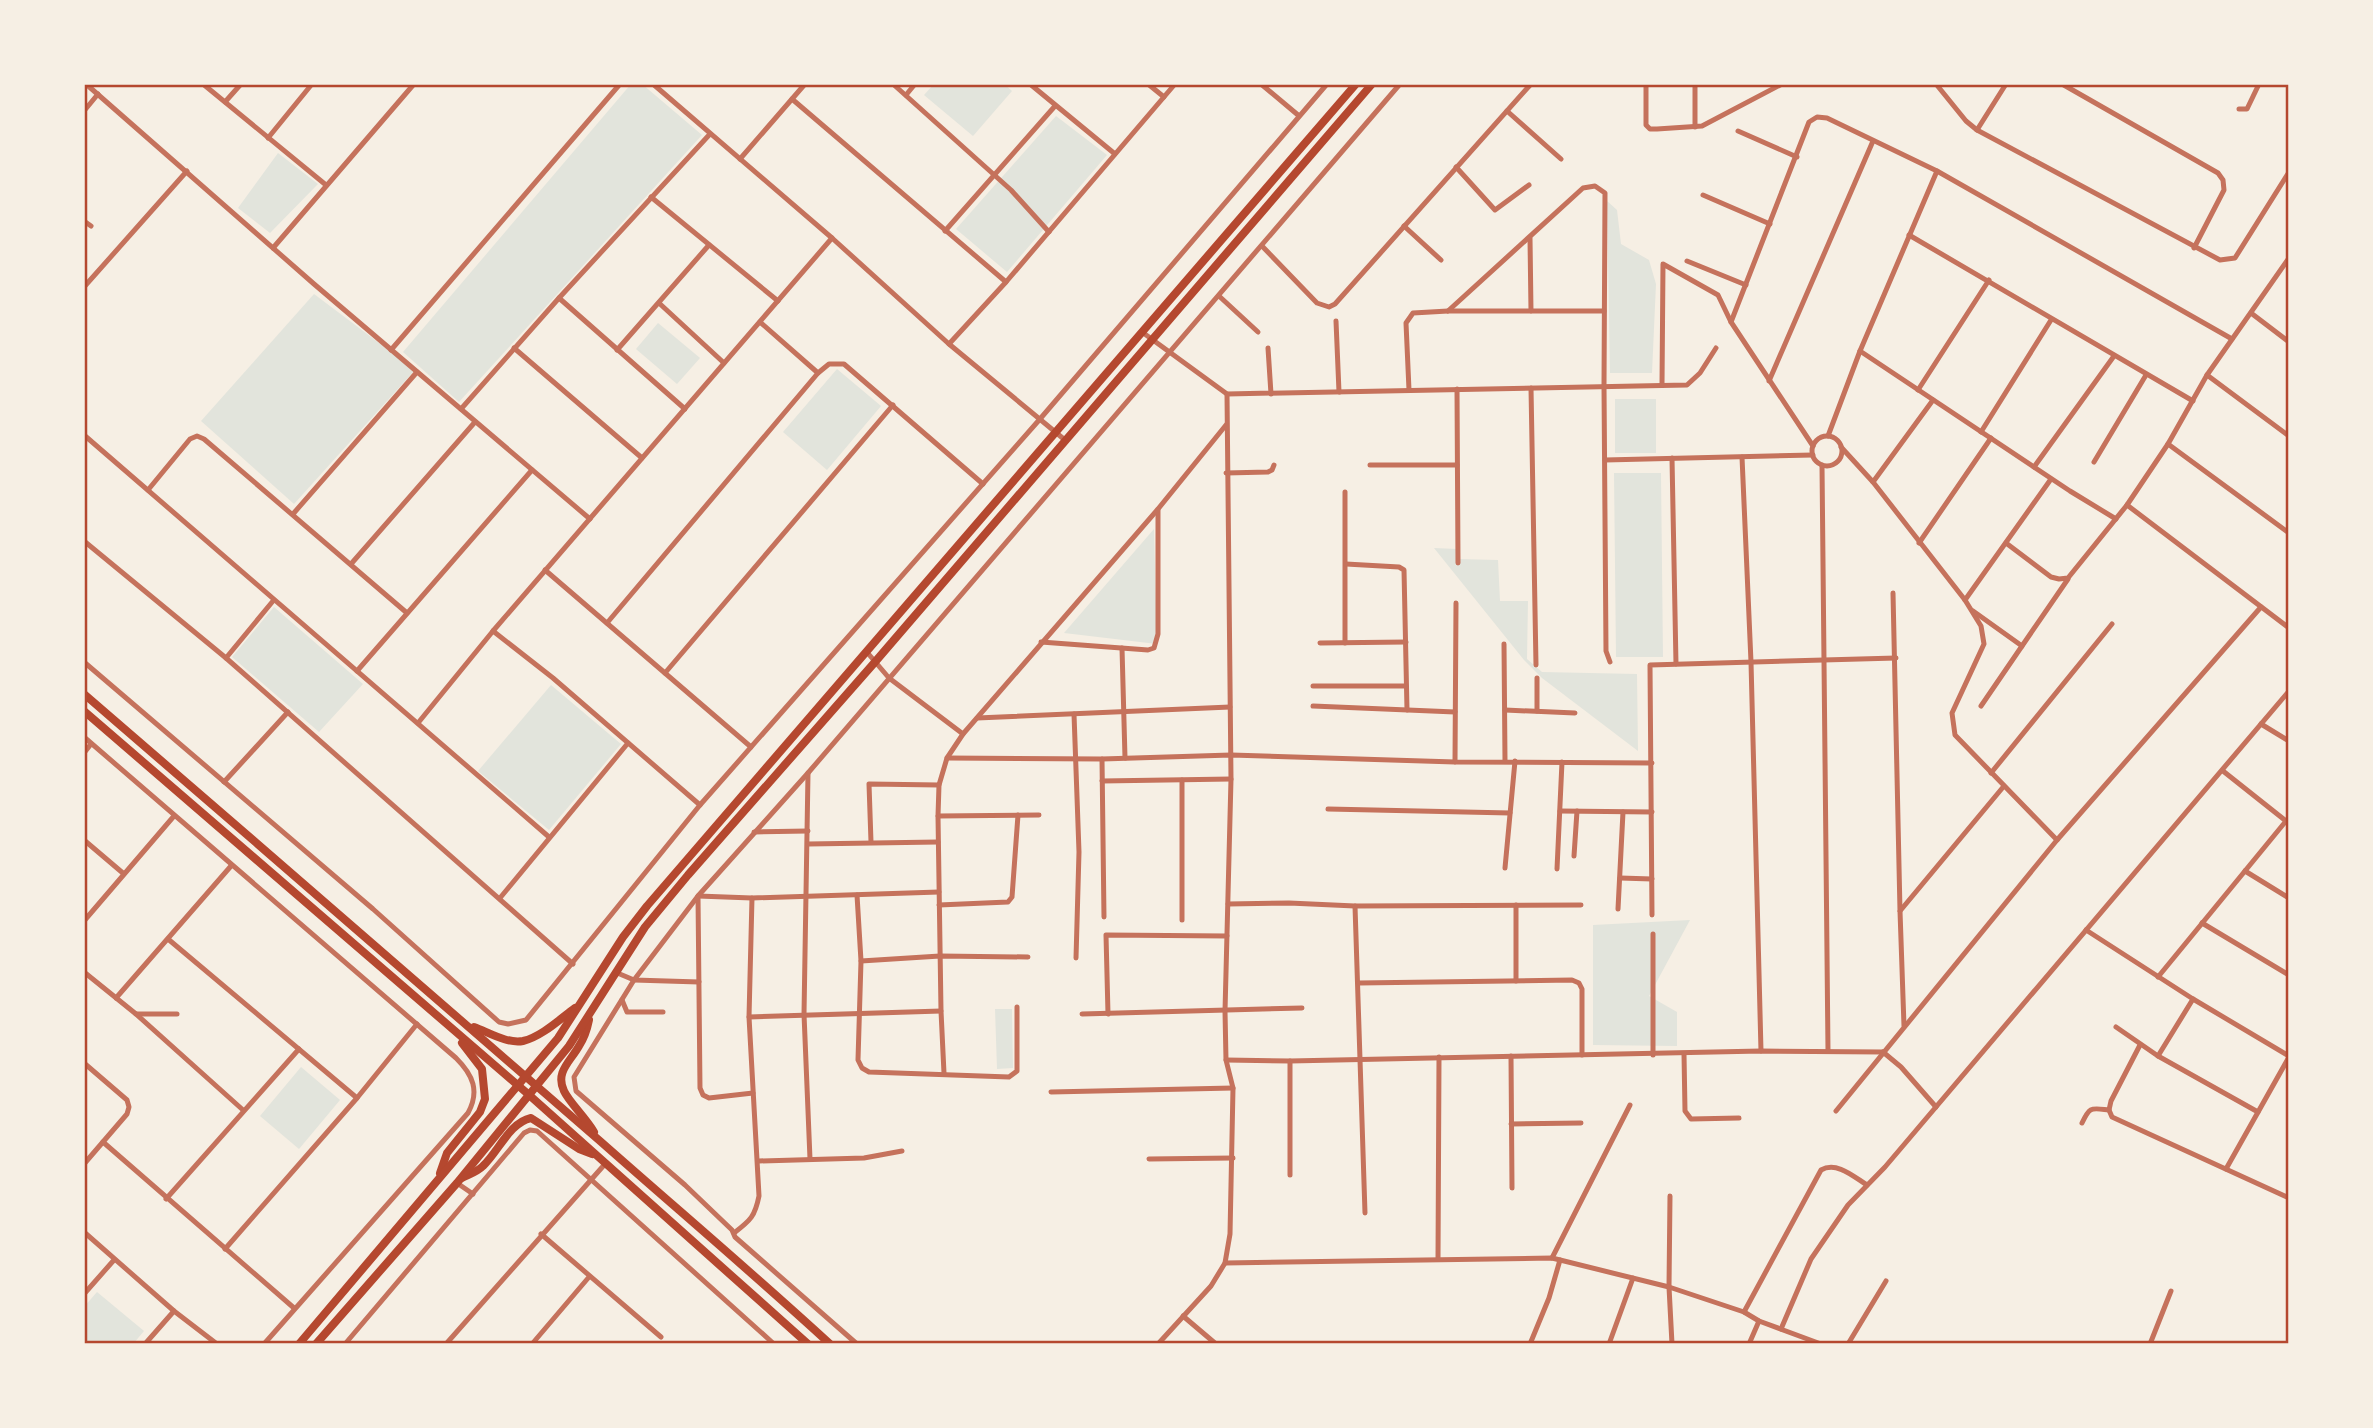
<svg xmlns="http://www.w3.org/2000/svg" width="2373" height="1428" viewBox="0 0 2373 1428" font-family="Jost,sans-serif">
  <rect width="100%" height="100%" fill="#f6efe4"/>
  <g fill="#e2e4dc">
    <path d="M631,84H642L702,135L459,402L403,352Z"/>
    <path d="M934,84H1004L1012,91L973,136L924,95Z"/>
    <path d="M1056,116L1107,155L1007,272L956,229Z"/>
    <path d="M278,153L318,184L270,233L238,208Z"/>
    <path d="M1607,201L1617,210L1621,244L1649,260L1656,284L1652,373H1610Z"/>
    <path d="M314,294L415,370L294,504L201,421Z"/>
    <path d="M658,323L700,358L677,384L636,349Z"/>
    <path d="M837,369L881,406L827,470L783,432Z"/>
    <rect x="1615" y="399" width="41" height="54"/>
    <path d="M1614,473H1661L1663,657H1616Z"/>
    <path d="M1154,529L1157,644L1064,633Z"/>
    <path d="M1434,548L1457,549L1458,559L1498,560L1500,601H1528L1527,659L1542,672L1637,674L1638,751L1542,678L1524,660Z"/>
    <path d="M274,607L363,684L319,732L232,657Z"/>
    <path d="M551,685L621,744L549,830L478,771Z"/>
    <path d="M1690,920L1649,996L1677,1012V1046L1593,1045V925Z"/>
    <path d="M995,1009H1012L1013,1068L997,1069Z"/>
    <path d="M301,1067L340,1100L299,1149L260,1116Z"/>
    <path d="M97,1292L144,1331L133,1344H84V1307Z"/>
  </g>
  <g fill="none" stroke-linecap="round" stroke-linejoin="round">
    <g stroke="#c5725c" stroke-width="5">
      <path d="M86,84L314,284L590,519"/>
      <path d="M203,84L326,185"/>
      <path d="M653,84L832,238L949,344L1065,440"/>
      <path d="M893,84L1011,190L1049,232"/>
      <path d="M1030,84L1115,154"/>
      <path d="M1148,84L1164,97"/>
      <path d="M1261,84L1298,115"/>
      <path d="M1646,84V125L1650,129H1657L1702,126L1782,84"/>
      <path d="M1695,84V127"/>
      <path d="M1936,84L1966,121L1977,130L2220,260L2235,258L2289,172"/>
      <path d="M2062,84L2218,173L2223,180L2224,190L2194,248"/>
      <path d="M906,95L915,84"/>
      <path d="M792,99L1006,282"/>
      <path d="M225,102L241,84"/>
      <path d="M2239,109H2247L2259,84"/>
      <path d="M84,111L98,94"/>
      <path d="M1507,111L1561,159"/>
      <path d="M1977,130L2006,84"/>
      <path d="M1738,131L1797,157"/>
      <path d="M268,138L312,84"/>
      <path d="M740,159L805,84"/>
      <path d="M1456,167L1495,210L1529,185"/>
      <path d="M1703,195L1770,224"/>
      <path d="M651,197L778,301"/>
      <path d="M84,221L91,226"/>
      <path d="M1404,226L1441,260"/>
      <path d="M945,231L1055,106"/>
      <path d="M1909,235L2193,401"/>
      <path d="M1530,238L1531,311"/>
      <path d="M1262,246L1317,303L1329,307L1335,304L1531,84"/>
      <path d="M273,248L414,84"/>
      <path d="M1687,261L1746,285"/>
      <path d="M84,287L187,171"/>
      <path d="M1219,296L1258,332"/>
      <path d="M559,298L685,409"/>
      <path d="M659,303L724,363"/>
      <path d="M1448,311L1583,188L1595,186L1605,193L1604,386L1606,651L1610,662"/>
      <path d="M2251,313L2289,342"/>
      <path d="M1336,321L1339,392"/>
      <path d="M760,322L818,373L829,364H844L983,484"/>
      <path d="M1731,322L1809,122L1817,117L1827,118L1937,171L2232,339"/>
      <path d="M1142,332L1227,394L1687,385L1700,373L1716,348"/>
      <path d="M949,344L1006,282L1175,84"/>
      <path d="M514,348L642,458"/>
      <path d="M1268,348L1271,394"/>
      <path d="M391,350L620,84"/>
      <path d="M617,350L709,245"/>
      <path d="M1860,351L2070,491L2116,519"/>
      <path d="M2207,375L2289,436"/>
      <path d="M1769,381L1873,141"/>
      <path d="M1662,385L1663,264L1718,295L1731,322L1813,446"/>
      <path d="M1531,388L1536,665"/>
      <path d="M1457,389L1458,563"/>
      <path d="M1409,390L1406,323L1413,313L1448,311H1604"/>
      <path d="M1918,390L1989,280"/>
      <path d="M461,409L559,298L710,134"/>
      <path d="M1981,432L2051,320"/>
      <path d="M84,435L549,837"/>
      <path d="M1828,436L1860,351L1937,171"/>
      <circle cx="1827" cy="451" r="15"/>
      <path d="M2168,444L2289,533"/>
      <path d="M1841,447L1873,482L1965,600L1981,626L1984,644L1952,713L1955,735L2057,840"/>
      <path d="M1742,457L1751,662L1761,1051"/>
      <path d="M1672,458L1676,664"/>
      <path d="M1605,460L1813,455"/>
      <path d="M2094,462L2146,375"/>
      <path d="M1370,465H1457"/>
      <path d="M1822,465L1828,1051"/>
      <path d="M2034,467L2114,356"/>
      <path d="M1226,473L1268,472L1272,470L1274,465"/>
      <path d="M1873,482L1933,400"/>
      <path d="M148,490L190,439L197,436L204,439L407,613"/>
      <path d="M1345,492V643"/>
      <path d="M2127,505L2289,628"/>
      <path d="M293,514L417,372"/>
      <path d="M84,541L226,658L573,964"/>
      <path d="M1919,543L1991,438"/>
      <path d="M2006,543L2051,577L2059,579L2068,578L2127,505L2168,444L2207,375L2289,258"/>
      <path d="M351,564L475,422"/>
      <path d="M1346,564L1399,567L1404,570L1407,710"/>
      <path d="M545,570L751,747"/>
      <path d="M1893,593L1900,911L1904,1026"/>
      <path d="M1965,600L2051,479"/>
      <path d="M1973,611L2022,646L1981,706"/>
      <path d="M607,623L818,373"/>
      <path d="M493,631L553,678L700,805"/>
      <path d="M1041,642L1148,650L1154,648L1158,634V510"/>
      <path d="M1320,643L1406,642"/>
      <path d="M1504,644L1505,761"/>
      <path d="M2022,646L2068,579"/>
      <path d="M1122,648L1125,758"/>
      <path d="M866,651L889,678L963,734"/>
      <path d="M226,658L273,601"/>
      <path d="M84,662L373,909L499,1022L508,1024L526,1020L700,805L1040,419L1327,84"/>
      <path d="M357,671L532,470"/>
      <path d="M665,673L893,405"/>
      <path d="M1537,678V711"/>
      <path d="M1313,686H1406"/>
      <path d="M1313,706L1455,712"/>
      <path d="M1505,710L1575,713"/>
      <path d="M1074,714L1079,852L1076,958"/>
      <path d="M977,718L1230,707"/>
      <path d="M418,723L493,631L832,238"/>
      <path d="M2261,724L2289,741"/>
      <path d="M84,737L456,1058C473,1075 480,1091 468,1113L264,1344"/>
      <path d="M84,753L91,744"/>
      <path d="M947,758L1102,759L1231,755L1455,762L1652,763"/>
      <path d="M1102,759L1104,917"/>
      <path d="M1455,762L1456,603"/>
      <path d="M808,773L804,1014L810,1159"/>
      <path d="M1991,773L2112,624"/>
      <path d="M1182,780V920"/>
      <path d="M1102,781L1231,779"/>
      <path d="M224,782L288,712"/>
      <path d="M1328,809L1510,813"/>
      <path d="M1560,811L1652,812"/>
      <path d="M938,816L1039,815"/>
      <path d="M754,832L808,831"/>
      <path d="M84,840L124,874"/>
      <path d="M871,842L869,784L939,785"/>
      <path d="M808,844L938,842"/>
      <path d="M1574,856L1577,811"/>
      <path d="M1505,868L1515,761"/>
      <path d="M1557,869L1562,762"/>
      <path d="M2245,871L2289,898"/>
      <path d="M1620,878L1652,879"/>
      <path d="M857,895L861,961L858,1060L862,1068L869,1072L1009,1077L1017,1071V1007"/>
      <path d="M698,896L700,1088L703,1095L709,1098L753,1093"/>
      <path d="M698,896L752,898L939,892"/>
      <path d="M500,898L628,743"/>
      <path d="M1228,904L1289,903L1355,906L1581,905"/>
      <path d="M939,905L1008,902L1012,897L1018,815"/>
      <path d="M1516,905V981"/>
      <path d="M1355,906L1365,1213"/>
      <path d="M1618,909L1623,812"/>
      <path d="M1900,911L2004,786"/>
      <path d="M1652,915L1650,665L1896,658"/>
      <path d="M84,921L174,816"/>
      <path d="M2202,923L2289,975"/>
      <path d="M2086,930L2193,999L2289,1056"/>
      <path d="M1653,934V1055"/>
      <path d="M168,939L357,1098"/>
      <path d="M861,961L940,956L1028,957"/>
      <path d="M84,972L136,1014L243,1110"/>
      <path d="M615,972L634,980L699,982"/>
      <path d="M2158,977L2286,821L2223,771"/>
      <path d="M1359,983L1572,980L1579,983L1582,989V1055"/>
      <path d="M116,998L231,866"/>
      <path d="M622,1000L627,1012H663"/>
      <path d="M136,1014H177"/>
      <path d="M1082,1014L1302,1008"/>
      <path d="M1108,1014L1106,935L1227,936"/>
      <path d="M749,1017L941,1011"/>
      <path d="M2116,1027L2158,1056L2193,999"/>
      <path d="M2140,1045L2111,1101L2109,1110L2112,1117L2289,1198"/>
      <path d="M1883,1052L1901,1067L1936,1107"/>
      <path d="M1684,1054L1685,1111L1691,1119L1739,1118"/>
      <path d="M1511,1056L1512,1188"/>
      <path d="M2158,1056L2258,1112"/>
      <path d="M1226,1060L1290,1061L1761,1051L1883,1052"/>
      <path d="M1290,1061V1175"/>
      <path d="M84,1063L127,1100L129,1107L127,1114L84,1164"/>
      <path d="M944,1073L941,1011L938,816L939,785L947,758L963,734L1158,509L1226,425"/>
      <path d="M1051,1092L1233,1088"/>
      <path d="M1836,1111L2057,840L2261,607"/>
      <path d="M2082,1123C2090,1106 2091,1108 2109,1110"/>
      <path d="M1511,1124L1581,1123"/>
      <path d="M103,1142L294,1308"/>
      <path d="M1149,1159L1233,1158"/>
      <path d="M759,1161L864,1158L902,1151"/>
      <path d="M2226,1169L2289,1057"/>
      <path d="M457,1183L473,1194"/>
      <path d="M1670,1196L1669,1287L1672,1344"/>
      <path d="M166,1199L299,1049"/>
      <path d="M84,1232L174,1311L217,1344"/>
      <path d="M734,1233C751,1220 755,1216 759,1196L749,1017L752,898"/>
      <path d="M541,1234L661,1337"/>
      <path d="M225,1249L357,1098L417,1024"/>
      <path d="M1552,1258L1630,1105"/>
      <path d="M1438,1259L1439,1057"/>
      <path d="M1225,1263L1552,1258L1669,1287L1744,1312L1759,1321L1821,1344"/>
      <path d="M84,1294L114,1260"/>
      <path d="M1744,1312L1821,1170C1837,1161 1854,1177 1867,1185"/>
      <path d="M1183,1316L1216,1344"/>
      <path d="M1781,1329L1811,1259L1848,1205L1885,1167L2289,691"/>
      <path d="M145,1344L174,1311"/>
      <path d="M345,1344L524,1133L530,1130L537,1131L774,1344"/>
      <path d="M446,1344L605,1164"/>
      <path d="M532,1344L589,1277"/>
      <path d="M857,1344L735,1237L732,1230L685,1185L576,1091L574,1077L634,980L698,896L808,773L1400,84"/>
      <path d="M1158,1344L1211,1286L1225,1263L1230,1234L1233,1088L1226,1060L1225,1011L1231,779L1227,394"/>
      <path d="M1530,1344L1549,1298L1560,1260"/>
      <path d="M1609,1344L1633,1278"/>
      <path d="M1749,1344L1759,1321"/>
      <path d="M1848,1344L1886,1281"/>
      <path d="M2150,1344L2171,1291"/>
    </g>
    <g stroke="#b5482f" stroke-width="8">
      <path d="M84,694C256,843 429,991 600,1141C677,1209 755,1275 830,1344"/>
      <path d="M84,711L528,1094L808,1344"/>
      <path d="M589,1020C587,1030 585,1037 579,1046C570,1062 555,1072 564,1091C569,1102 586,1118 594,1132"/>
      <path d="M474,1027C488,1032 507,1044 523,1041C541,1037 560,1019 575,1008"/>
      <path d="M440,1173L447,1153L480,1112L485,1099L482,1069L462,1043"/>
      <path d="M462,1178C470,1174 477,1172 483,1166C499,1151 509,1123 531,1118L579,1149L592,1154"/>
      <path d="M299,1344L558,1038L623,937L647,906L1356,84"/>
      <path d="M316,1344L457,1183L569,1046L645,927L688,875L875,662L1372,84"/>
    </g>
  </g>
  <rect width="2373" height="1428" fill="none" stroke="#f6efe4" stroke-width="172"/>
  <rect x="86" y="86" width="2201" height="1256" fill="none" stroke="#b5482f" stroke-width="2.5"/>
</svg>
